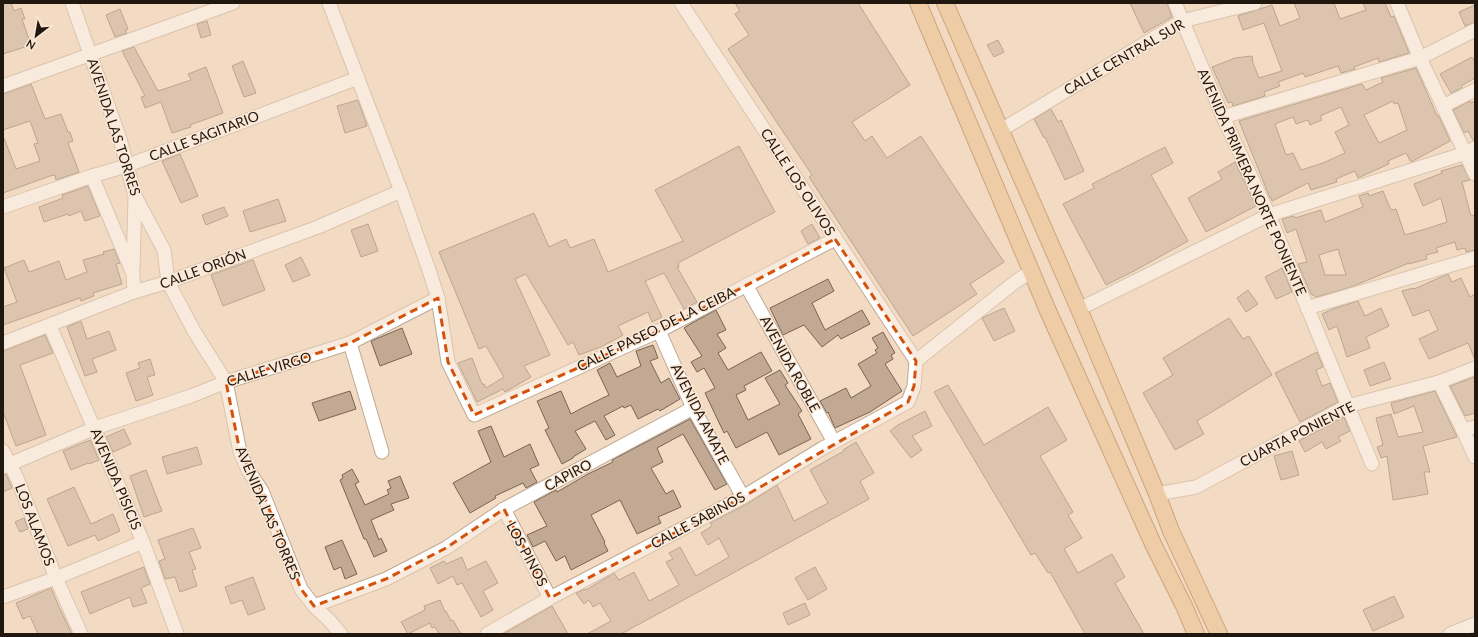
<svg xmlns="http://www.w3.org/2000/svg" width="1478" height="637" viewBox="0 0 1478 637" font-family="Lato,sans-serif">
  <rect width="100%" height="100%" fill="#f3dac3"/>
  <g fill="#c1a994" stroke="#7a6451" fill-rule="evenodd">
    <path d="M3,3H11L14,11L21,8L25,19H22L31,45L3,54Z"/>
    <path d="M735,3H858L910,85L852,122L865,141L872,136L887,158L921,136L1004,262L970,284L977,294L913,336L809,177L812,175L728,49L749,35L735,14L740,11Z"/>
    <path d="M1130,3H1167L1172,17L1144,33Z"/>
    <path d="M1294,3H1334L1340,19L1366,10L1363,3H1385L1391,17L1394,16L1409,53L1379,62L1378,58L1354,67L1355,69L1341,73L1338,66L1305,77L1303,73L1278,82L1280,86L1264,92L1265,96L1233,106L1232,102L1228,103L1212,67L1235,58L1252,56L1253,63L1259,78L1282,71L1264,23L1243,30L1238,16L1272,5L1280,26L1300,18Z"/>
    <path d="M1475,5V22L1465,26L1459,12Z"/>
    <path d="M120,9L128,29L125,30L127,33L115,37L106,15Z"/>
    <path d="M207,21L211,35L201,38L197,24Z"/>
    <path d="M998,40L1004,52L994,57L987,45Z"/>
    <path d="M134,47L158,91L191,80L188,74L206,67L223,113L190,125L191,127L172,133L161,102L145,108L141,97L145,96L122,51Z"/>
    <path d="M1472,57L1475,62V78L1461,86L1462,88L1451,93L1440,74Z"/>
    <path d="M243,61L256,93L244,97L232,66Z"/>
    <path d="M1416,68L1437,116H1439L1450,141L1411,162L1406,153L1388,161L1389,164L1358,178L1355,171L1336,179L1337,182L1311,190L1308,183L1272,201L1271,197L1270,198L1239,121L1362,84L1366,90L1383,82L1381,78ZM1393,101L1394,104L1398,103L1407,130L1379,143L1364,115ZM1341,107L1349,125L1335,132L1345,153L1323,163L1301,170L1293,153L1286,155L1275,124L1293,117L1296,124L1308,120L1310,125L1322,120L1320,116Z"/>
    <path d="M31,84L45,119L61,114L68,132H70L73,141L68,143L79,172L56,180L55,175L50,176L3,193V138H4L16,169L40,161L34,144L38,143L30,121L3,130V94Z"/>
    <path d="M358,100L367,126L345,133L337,106Z"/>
    <path d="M1470,101L1471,103L1475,101V140H1473L1468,131L1464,133L1453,110Z"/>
    <path d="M1051,109L1058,122L1061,120L1084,171L1065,180L1045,137L1044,138L1034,119Z"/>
    <path d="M739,146L775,212L678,263L679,267H677L697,302L684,309L664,273L645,281L662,317L652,322L648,312L618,326L623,335L601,347L579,355L573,342L568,345L526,274L515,279L550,355L524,366L531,377L505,392L503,389L477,402L458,363L472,358L482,384H484L486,388L504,377L486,346L479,349L439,252L534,213L549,247L566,239L570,248L594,239L608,272L683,241L655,190Z"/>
    <path d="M1165,147L1173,163L1151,175L1188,241L1134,271L1106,285L1063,204L1094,188L1092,184Z"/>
    <path d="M180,154L198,196L181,203L162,161Z"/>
    <path d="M1235,162L1256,206L1206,232L1188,198L1222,179L1218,172Z"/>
    <path d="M1462,165L1470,180L1462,182L1471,216L1475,215V250L1466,252L1465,248L1457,250L1455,242L1436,248L1438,252L1426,255L1427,259L1409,264V263L1351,287L1316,297L1311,294L1298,264L1307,262L1296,229L1287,233L1282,219L1294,216L1295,218L1321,210L1325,222L1363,207L1359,196L1368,193L1369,196L1383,191L1391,210L1396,209L1405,235L1429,228L1447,222L1441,198L1423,206L1414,184L1442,173L1441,171ZM1338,249L1346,275H1325L1319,255Z"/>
    <path d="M88,186L100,216L85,221L81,211L69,216L68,214L44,222L39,207L63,198L62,195Z"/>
    <path d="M278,199L286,221L250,232L243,211Z"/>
    <path d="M224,207L228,216L206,225L202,215Z"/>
    <path d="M368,224L378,251L361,257L351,230Z"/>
    <path d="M812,224L820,238L808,244L801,231Z"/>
    <path d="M114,249L120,263L116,264L122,284L93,293L94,296L81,301L80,298L3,325V307L17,302L4,268L24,260L29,272L59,261L66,280L87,272L83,260L104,254L103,252Z"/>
    <path d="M301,257L310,275L293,282L285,265Z"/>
    <path d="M253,260L265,290L223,306L211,275Z"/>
    <path d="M1282,268L1292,292L1276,299L1265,277Z"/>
    <path d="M1448,274L1452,282L1461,278L1470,297L1475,294V360L1468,343L1429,359L1419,339L1438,330L1429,310L1413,316L1402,291L1413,288L1414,289Z"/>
    <path d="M828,279L834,291L812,303L825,330L862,310L870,324L841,339L838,335L822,347L804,325L783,335L770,308Z"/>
    <path d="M1248,290L1258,304L1246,312L1237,298Z"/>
    <path d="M1358,301L1365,316L1381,308L1389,326L1366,337L1370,348L1347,357L1337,326L1329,330L1322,314L1333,309Z"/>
    <path d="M1004,308L1015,331L994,341L982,318Z"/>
    <path d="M716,310L726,330L717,334L726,348L718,353L728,370L761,352L772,371L744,386L746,390L736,395L748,420L780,404L765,378L780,370L788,383L785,385L802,411L798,414L811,439L779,455L767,432L736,448L727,431L724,433L705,393L715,388L704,368L697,372L691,362L702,356L684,328L692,323Z"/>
    <path d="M1229,318L1243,339L1249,336L1272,375L1197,421L1204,434L1175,450L1143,393L1173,375L1163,358Z"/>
    <path d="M81,321L87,339L109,331L116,350L92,359L97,372L85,376L67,327Z"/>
    <path d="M402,328L412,354L380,366L371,341Z"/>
    <path d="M883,332L895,353L891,355L893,359L885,364L902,391L870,412L835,428L828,412L827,413L820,401L846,388L851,398L871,386L858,364L877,353L875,350L878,348L872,338Z"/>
    <path d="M45,335L53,353L20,365L46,435L16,446L3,412V351Z"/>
    <path d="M653,345L658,358L650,361L661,383L669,378L680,399L660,411L658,409L638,419L631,405L624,408L623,406L604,416L615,435L606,440L595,421L575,431L586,449L573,457V458L562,464L545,430L549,428L537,401L561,391L571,414L582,408L609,395L597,370L610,363L617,377L641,366L636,351Z"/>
    <path d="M1317,352L1323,367L1316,370L1322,386L1330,383L1338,402L1300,422L1275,373Z"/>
    <path d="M150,359L155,375L147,377L153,395L136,401L126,373L140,368L138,363Z"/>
    <path d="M1384,362L1391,379L1370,386L1364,370Z"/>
    <path d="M1475,377V413L1465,416L1450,386Z"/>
    <path d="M948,385L984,445L1048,407L1067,440L1040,456L1073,512L1068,515L1082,538L1064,549L1078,573L1112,554L1125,577L1115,583L1144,634H1085L1050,572L1048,573L1035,553L1031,555L934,392Z"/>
    <path d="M350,391L356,409L319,421L312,403Z"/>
    <path d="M1435,391L1457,437L1423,446L1430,472H1424L1428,494L1393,500L1387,456L1381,458L1377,447L1383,445L1376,418L1391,414L1398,437L1423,432L1414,406L1394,414L1391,403Z"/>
    <path d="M925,411L932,426L912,436L922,450L911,458L890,431L898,425Z"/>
    <path d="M1344,417L1350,431L1338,437L1341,441L1326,449L1322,442L1305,452L1299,441Z"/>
    <path d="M690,419L727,484L715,490L683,434L657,448L663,462L651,468L666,494L673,490L681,507L658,517L661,523L637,534L620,500L591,515L605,542L604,543L608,551L571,570L565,556L556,561L545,541L533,547L527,535L547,526L534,502L556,490L557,492L588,474L613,462L612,460Z"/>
    <path d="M491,426L504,457L530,444L539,465L530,469L537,482L526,488L523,483L495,496L496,498L470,513L453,483L491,462L478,431Z"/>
    <path d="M124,429L131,444L113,452L106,437Z"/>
    <path d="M90,440L99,460L89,464L88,463L71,470L63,451Z"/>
    <path d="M856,442L874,473L860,481L869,499L621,634H587L611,621L600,603L593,607L589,600L584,604L576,593L585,589L586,590L614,573L619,580L634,572L649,601L679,585L666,562L673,559L669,553L680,547L696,576L729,557L719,538L708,545L701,533L712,526L710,523L747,504L777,485L794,521L828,503L810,470L844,451L843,450Z"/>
    <path d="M197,447L202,464L167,474L162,457Z"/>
    <path d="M1292,451L1299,475L1281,480L1274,456Z"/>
    <path d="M352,469L359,482L355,484L365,505L389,494L387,490L391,488L388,481L400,476L409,498L391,504L394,510L371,520L379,540L381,538L387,551L374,557L366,539H364L340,480L343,478L342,475Z"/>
    <path d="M146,470L162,511L144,517L130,476Z"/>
    <path d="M6,474L12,488L3,492V475Z"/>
    <path d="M74,487L91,524L113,514L120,531L98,541L95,535L68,546L47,499Z"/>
    <path d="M24,518L28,529L20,532L15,522Z"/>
    <path d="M193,528L201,548L189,552L196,569L192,570L197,586L180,592L175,577L165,579L159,561L165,559L158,540Z"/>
    <path d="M342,540L357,574L345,579L341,567L334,570L325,547Z"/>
    <path d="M462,557L467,570L486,561L498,583L483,591L493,610L481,617L462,583L457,585L453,576L438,584L430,568L444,561L446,564Z"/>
    <path d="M144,567L150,584L141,588L147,603L133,607L130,597L90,614L81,592Z"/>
    <path d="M815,567L827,589L808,600L795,578Z"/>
    <path d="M253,577L265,609L248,615L242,600L231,604L225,587Z"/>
    <path d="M51,588L59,607L72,634H38L30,616L23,619L16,603Z"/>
    <path d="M1394,596L1404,617L1373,631L1363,610Z"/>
    <path d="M440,600L445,612L446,611L451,621L453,620L461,634H439L435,627L432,628L430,623L408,634L401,622L425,610L424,606Z"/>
    <path d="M805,603L810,615L788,625L783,613Z"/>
    <path d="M552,606L568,634H503Z"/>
  </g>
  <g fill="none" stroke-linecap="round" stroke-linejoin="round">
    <g stroke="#bfa892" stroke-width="15">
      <g id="minor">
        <path d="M72,3L120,139L135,196L164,250L168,282L194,331L226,382L240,452L248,470L262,491L301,589L314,606L329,620L341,634"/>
        <path d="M329,3L401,191L429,270L438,298L448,362L474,415L659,331L835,239"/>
        <path d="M681,3L916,361"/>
        <path d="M1175,3L1223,117L1269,215L1372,464"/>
        <path d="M1397,3L1420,58L1475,174"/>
        <path d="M3,86L233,3"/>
        <path d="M1443,106L1475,90"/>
        <path d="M1223,117L1420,58L1475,30"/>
        <path d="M1001,130L1182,21L1255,3"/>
        <path d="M92,176L133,274L134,292"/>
        <path d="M3,207L92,176L126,166L358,78"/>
        <path d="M133,269L135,198"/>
        <path d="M746,285L834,442"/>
        <path d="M1307,308L1475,258"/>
        <path d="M1079,309L1269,215L1466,153L1475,148"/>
        <path d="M50,326L143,542L177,634"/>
        <path d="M659,331L693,408L743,497"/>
        <path d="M3,343L134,292L168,282L318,227L401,191"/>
        <path d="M350,343L382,452"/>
        <path d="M1439,382L1463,430L1475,457"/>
        <path d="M1463,430L1475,427"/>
        <path d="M3,451L17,478L56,578L81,634"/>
        <path d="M3,467L95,428L191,396L226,382L350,343L438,298"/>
        <path d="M1157,494L1196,487L1347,406L1439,382L1475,368"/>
        <path d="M504,509L550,598"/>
        <path d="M3,597L56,578L143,542"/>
        <path d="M314,606L386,579L421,561L446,548L504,509L693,408"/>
        <path d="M487,634L550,598L743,497L823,448L908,402L914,386L916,361L1015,282L1032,271"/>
        <path d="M1450,634L1475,624"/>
      </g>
    </g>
    <g stroke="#9a6326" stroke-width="18">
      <g id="major">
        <path d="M918,3L1048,311L1154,546L1184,606L1196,634"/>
        <path d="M945,3L1079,309L1157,494L1171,531L1219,634"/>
      </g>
    </g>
    <use href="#minor" stroke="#fff" stroke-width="13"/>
    <use href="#major" stroke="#e9ba84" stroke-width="16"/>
  </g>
  <path d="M0 0H1478V637H0ZM835,239L916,361L914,386L908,402L743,497L550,598L504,509L446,548L386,579L314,606L301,589L262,491L240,452L226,382L350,343L438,298L448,362L474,415L659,331Z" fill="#f3dac3" fill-opacity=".55" fill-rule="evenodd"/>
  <path fill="none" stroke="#d4520c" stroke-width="3" stroke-dasharray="8 5" stroke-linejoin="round" d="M835,239L916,361L914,386L908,402L743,497L550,598L504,509L446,548L386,579L314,606L301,589L262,491L240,452L226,382L350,343L438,298L448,362L474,415L659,331Z"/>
  <g text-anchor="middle" stroke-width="3" stroke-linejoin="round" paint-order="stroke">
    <g font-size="14" fill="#20170f" stroke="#fce8d6">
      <text transform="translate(1124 57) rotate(-30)" y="5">CALLE CENTRAL SUR</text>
      <text transform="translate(114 127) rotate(72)" y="5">AVENIDA LAS TORRES</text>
      <text transform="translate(204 136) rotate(-21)" y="5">CALLE SAGITARIO</text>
      <text transform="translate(798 182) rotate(57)" y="5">CALLE LOS OLIVOS</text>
      <text transform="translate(1252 182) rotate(66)" y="5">AVENIDA PRIMERA NORTE PONIENTE</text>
      <text transform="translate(203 269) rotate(-20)" y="5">CALLE ORIÓN</text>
      <text transform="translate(656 329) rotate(-26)" y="5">CALLE PASEO DE LA CEIBA</text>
      <text transform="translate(790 364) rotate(61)" y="5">AVENIDA ROBLE</text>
      <text transform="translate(269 369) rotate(-17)" y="5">CALLE VIRGO</text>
      <text transform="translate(700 414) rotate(63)" y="5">AVENIDA AMATE</text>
      <text transform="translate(1297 434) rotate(-27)" y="5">CUARTA PONIENTE</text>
      <text transform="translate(568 475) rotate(-28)" y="5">CAPIRO</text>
      <text transform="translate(116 479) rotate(67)" y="5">AVENIDA PISICIS</text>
      <text transform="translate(268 513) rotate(67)" y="5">AVENIDA LAS TORRES</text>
      <text transform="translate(698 520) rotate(-28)" y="5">CALLE SABINOS</text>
      <text transform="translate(35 525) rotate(69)" y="5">LOS ALAMOS</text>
      <text transform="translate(527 554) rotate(62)" y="5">LOS PINOS</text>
    </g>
  </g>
  <rect width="1478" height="637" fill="none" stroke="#20170f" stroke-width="8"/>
  <g transform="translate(36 36) rotate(211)" stroke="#fce8d6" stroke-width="3" paint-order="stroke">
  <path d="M0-3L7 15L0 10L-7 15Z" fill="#20170f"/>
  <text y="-6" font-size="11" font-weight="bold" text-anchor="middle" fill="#20170f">N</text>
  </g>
</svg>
